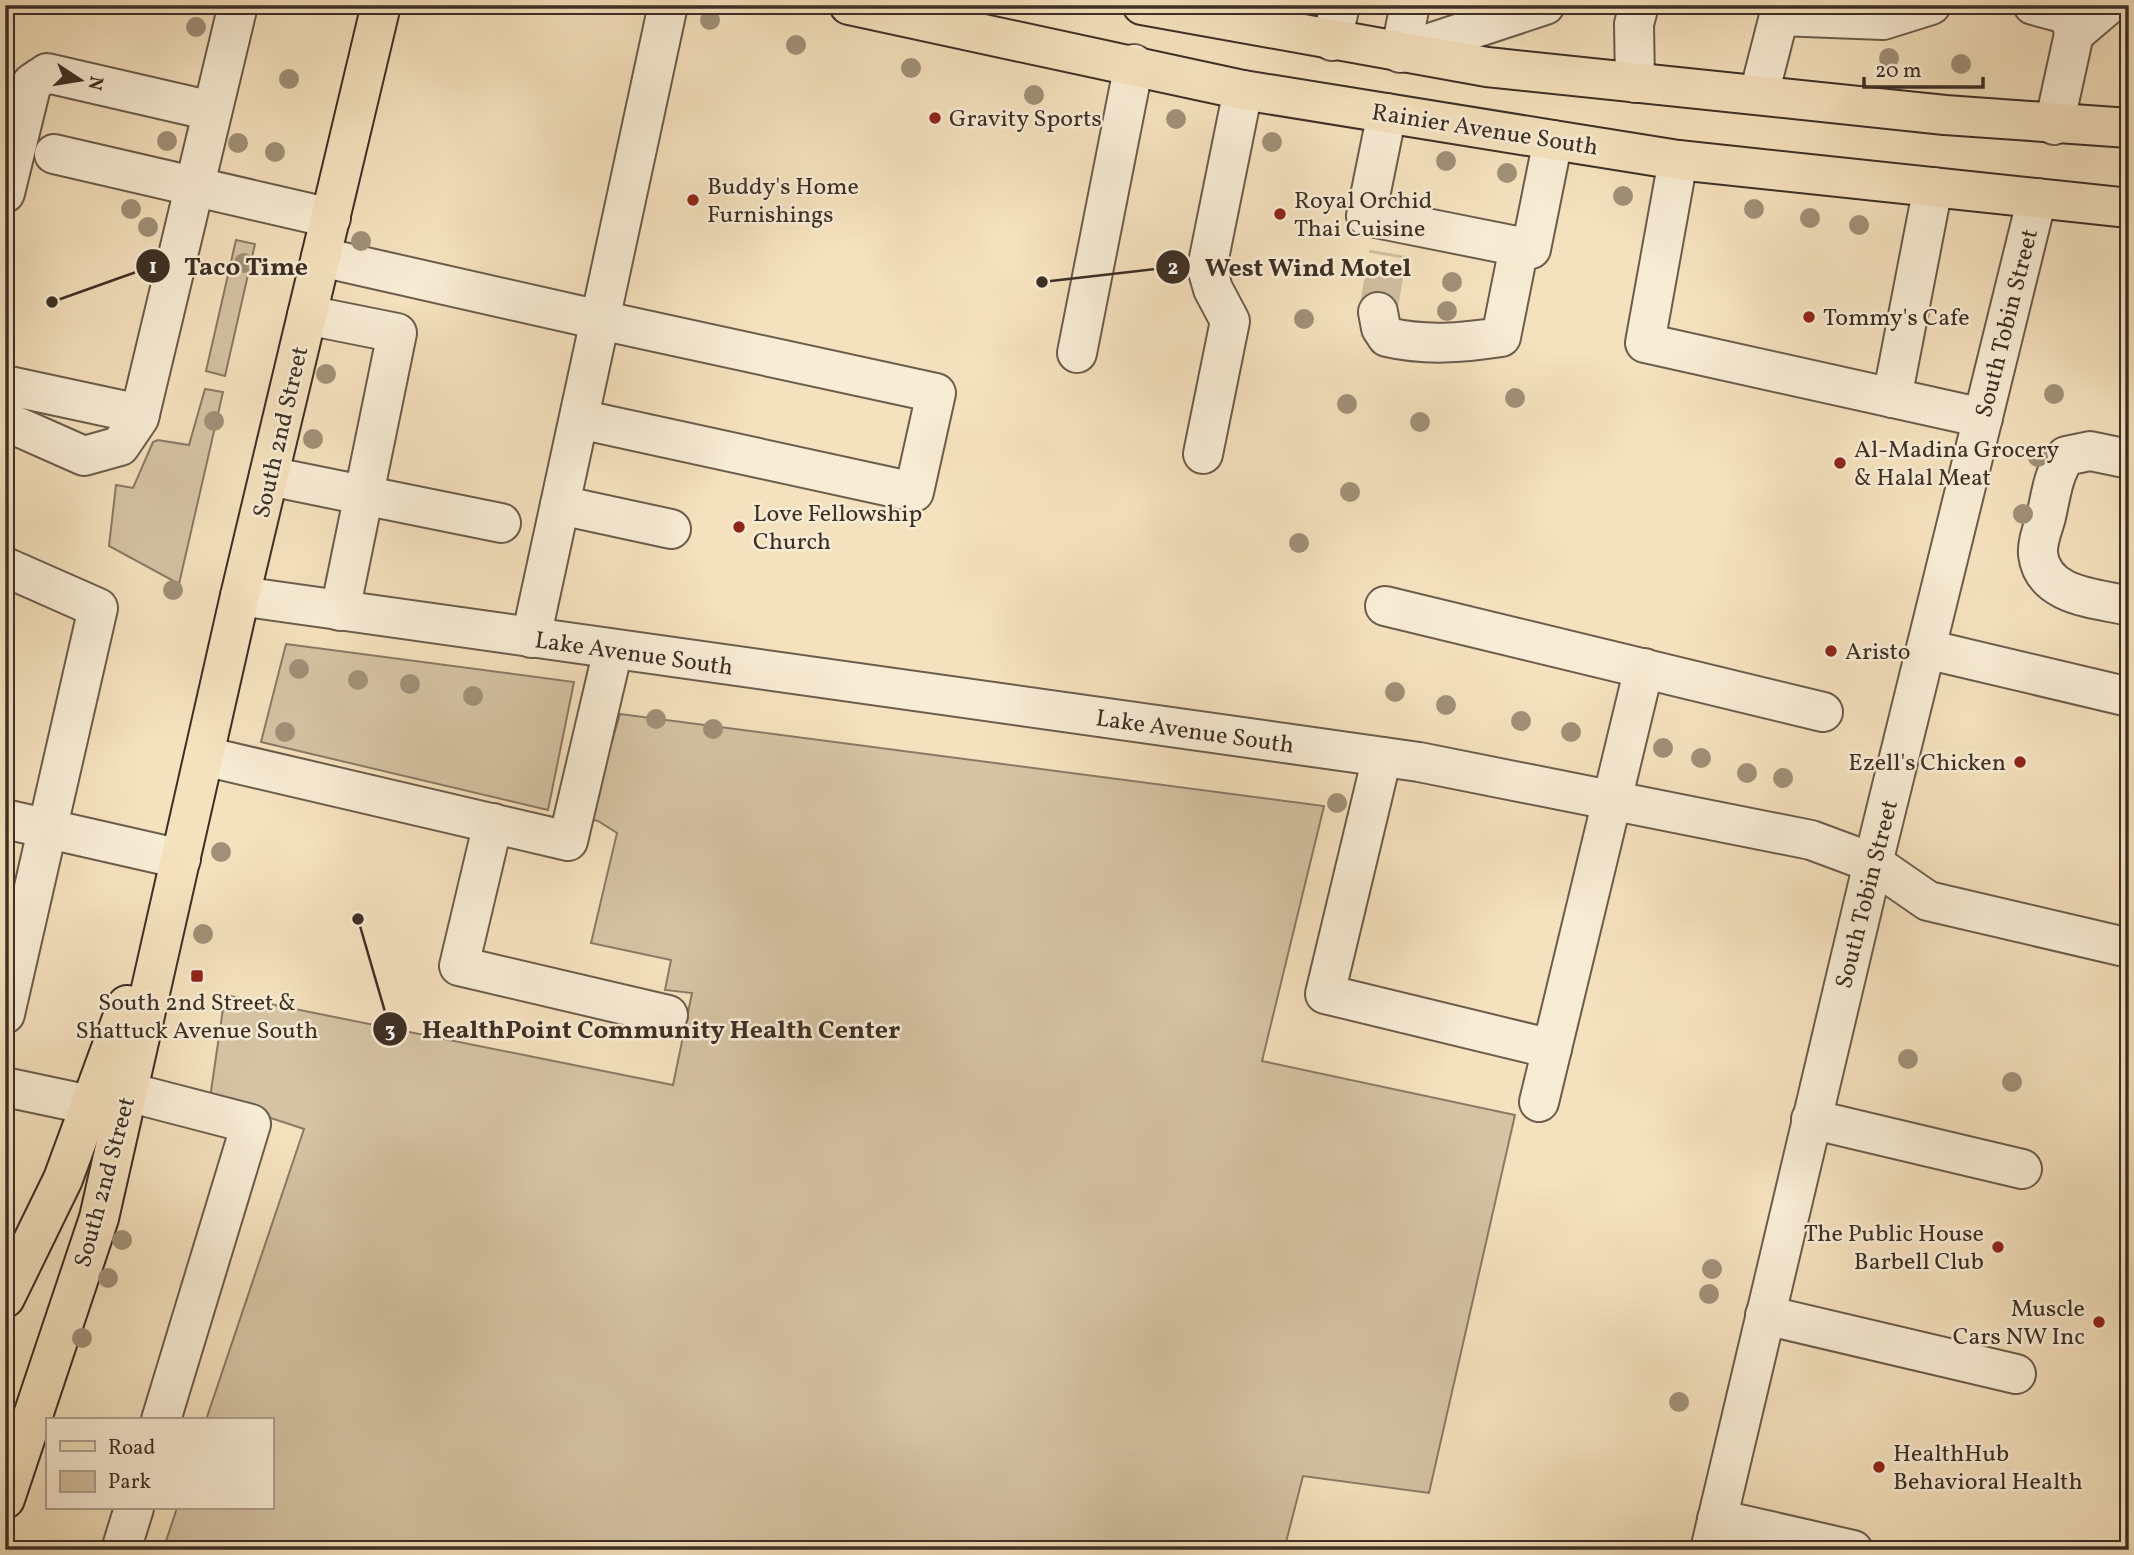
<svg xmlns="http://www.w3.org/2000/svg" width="2134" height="1555" viewBox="0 0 2134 1555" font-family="Vollkorn,serif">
  <rect width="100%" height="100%" fill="#f4e1bd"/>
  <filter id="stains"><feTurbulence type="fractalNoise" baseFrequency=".00286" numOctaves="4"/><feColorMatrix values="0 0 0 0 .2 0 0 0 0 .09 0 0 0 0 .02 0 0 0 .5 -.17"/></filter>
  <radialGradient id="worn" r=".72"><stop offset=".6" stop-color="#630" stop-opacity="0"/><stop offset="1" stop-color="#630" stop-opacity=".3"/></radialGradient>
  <g fill="#d5c3a3" stroke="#897964" stroke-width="2">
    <path d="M236,240L255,244L225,376L206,371Z"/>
    <path d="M205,389L223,392L179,584L109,546L116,485L133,488L153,442L158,440L189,445Z"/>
    <path d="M286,644L574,682L548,810L261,742Z"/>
    <path d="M620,714L1324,806L1262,1061L1515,1115L1429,1493L1303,1476L1284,1550H163L177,1508H271V1420H206L304,1129L210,1098L225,995L673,1085L692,993L665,990L671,960L591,943L617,833L598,821L589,819Z"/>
  </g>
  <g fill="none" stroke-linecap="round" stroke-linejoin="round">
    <path stroke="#cfbd9f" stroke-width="38" stroke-dasharray="38 19" stroke-linecap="butt" d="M1378,312L1388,253"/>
    <g stroke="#6b5c4b" stroke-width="42">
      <g id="minor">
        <path d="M1410,5L1400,53L1545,5"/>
        <path d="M2033,5L2070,15L2074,34L2054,125"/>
        <path d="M2074,34L2108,5"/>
        <path d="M1332,41L1340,5"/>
        <path d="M1635,83L1634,24L1639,5"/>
        <path d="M1759,94L1779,16L1883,20L1931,5"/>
        <path d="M1387,113L1366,216L1531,249L1553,140"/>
        <path d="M54,154L331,218"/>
        <path d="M1678,160L1645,343L1983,418"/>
        <path d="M5,193L32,83L47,73L212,111"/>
        <path d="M321,257L600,320L668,5"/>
        <path d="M1378,312L1381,328L1387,337C1426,346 1461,343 1501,337L1519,247"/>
        <path d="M307,315L397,333L340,611"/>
        <path d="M1077,353L1134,64"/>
        <path d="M5,385L140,414"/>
        <path d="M1892,398L1933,187"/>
        <path d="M5,421L84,456L120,446L139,418L238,5"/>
        <path d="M1203,454L1230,321L1213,289L1207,268L1243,90"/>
        <path d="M2129,459L2090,451L2066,456C2053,474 2051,495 2046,517C2043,528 2037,542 2038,554C2043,597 2096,598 2129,606"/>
        <path d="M269,476L501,523"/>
        <path d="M560,505L671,529"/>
        <path d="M5,567L98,608L5,1014"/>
        <path d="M240,596L1419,762L1811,840L1873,863L1928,901L2129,948"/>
        <path d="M1385,606L1823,712"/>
        <path d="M531,638L600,320L936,393L914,492L579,419"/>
        <path d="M1926,649L2129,697"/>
        <path d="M204,756L568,841L613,650"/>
        <path d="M1382,757L1325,994L1552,1049"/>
        <path d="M5,819L181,859"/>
        <path d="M493,823L459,966L668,1015"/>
        <path d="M5,1087L90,1105"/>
        <path d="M128,1092L251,1124L161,1420"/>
        <path d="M1539,1102L1644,668"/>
        <path d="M1811,1119L2022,1169"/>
        <path d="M1765,1315L2016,1374"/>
        <path d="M1717,1519L1853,1550"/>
        <path d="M121,1550L134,1508"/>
        <path d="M1710,1550L1873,863L2037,198"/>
      </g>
    </g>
    <g stroke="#3d2f25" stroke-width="42">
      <g id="major">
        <path d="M849,5L1243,90L1553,140L1678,160L2129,208"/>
        <path d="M1142,5L1487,67L1945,115L2129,128"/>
        <path d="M5,1298L63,1179L127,1005"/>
        <path d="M5,1499L99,1218L240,596L381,5"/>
      </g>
    </g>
    <use href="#minor" stroke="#f8ecd4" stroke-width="38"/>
    <use href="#major" stroke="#f4e1bd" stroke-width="38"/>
  </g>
  <g fill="#a09077">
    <circle cx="710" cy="20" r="10"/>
    <circle cx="196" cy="27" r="10"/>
    <circle cx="796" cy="45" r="10"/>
    <circle cx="1889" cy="58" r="10"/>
    <circle cx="1961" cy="64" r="10"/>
    <circle cx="911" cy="68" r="10"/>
    <circle cx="289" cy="79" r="10"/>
    <circle cx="1034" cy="95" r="10"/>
    <circle cx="1176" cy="119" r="10"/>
    <circle cx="167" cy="141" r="10"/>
    <circle cx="1272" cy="142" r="10"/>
    <circle cx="238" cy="143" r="10"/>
    <circle cx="275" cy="152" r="10"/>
    <circle cx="1446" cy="161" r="10"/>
    <circle cx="1507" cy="173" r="10"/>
    <circle cx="1623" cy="196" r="10"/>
    <circle cx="131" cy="209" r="10"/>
    <circle cx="1754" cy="209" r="10"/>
    <circle cx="1810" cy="218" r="10"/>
    <circle cx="1859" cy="225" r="10"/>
    <circle cx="148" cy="227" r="10"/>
    <circle cx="361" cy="241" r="10"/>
    <circle cx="244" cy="263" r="10"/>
    <circle cx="1452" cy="282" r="10"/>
    <circle cx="1447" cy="311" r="10"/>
    <circle cx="1304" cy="319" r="10"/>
    <circle cx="326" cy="374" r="10"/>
    <circle cx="2054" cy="394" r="10"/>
    <circle cx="1515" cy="398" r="10"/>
    <circle cx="1347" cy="404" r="10"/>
    <circle cx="214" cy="421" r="10"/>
    <circle cx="1420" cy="422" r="10"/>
    <circle cx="313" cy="439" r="10"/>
    <circle cx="2038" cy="457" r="10"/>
    <circle cx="1350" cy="492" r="10"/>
    <circle cx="2023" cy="514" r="10"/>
    <circle cx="1299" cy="543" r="10"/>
    <circle cx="173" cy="590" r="10"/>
    <circle cx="299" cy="669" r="10"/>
    <circle cx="358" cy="680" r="10"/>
    <circle cx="410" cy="684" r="10"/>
    <circle cx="1395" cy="692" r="10"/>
    <circle cx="473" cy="696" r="10"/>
    <circle cx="1446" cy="705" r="10"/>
    <circle cx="656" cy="719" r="10"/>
    <circle cx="1521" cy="721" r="10"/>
    <circle cx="713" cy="729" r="10"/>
    <circle cx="285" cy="732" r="10"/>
    <circle cx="1571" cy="732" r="10"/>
    <circle cx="1663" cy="748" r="10"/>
    <circle cx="1701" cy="758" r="10"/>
    <circle cx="1747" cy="773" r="10"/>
    <circle cx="1783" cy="778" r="10"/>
    <circle cx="1337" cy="803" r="10"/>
    <circle cx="221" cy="852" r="10"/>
    <circle cx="203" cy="934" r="10"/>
    <circle cx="1908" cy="1059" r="10"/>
    <circle cx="2012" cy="1082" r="10"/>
    <circle cx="122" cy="1240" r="10"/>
    <circle cx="1712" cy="1269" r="10"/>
    <circle cx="108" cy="1278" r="10"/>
    <circle cx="1709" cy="1294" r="10"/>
    <circle cx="82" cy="1338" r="10"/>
    <circle cx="1679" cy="1402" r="10"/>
  </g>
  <g fill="#8f2418" stroke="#f8ecd4" stroke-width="2.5">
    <circle cx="935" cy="118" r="7"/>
    <circle cx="693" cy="200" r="7"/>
    <circle cx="1280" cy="214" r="7"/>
    <circle cx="1809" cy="317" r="7"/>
    <circle cx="1840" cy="463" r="7"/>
    <circle cx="739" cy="527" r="7"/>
    <circle cx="1831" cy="651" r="7"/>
    <circle cx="2020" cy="762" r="7"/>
    <rect x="190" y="969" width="14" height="14" rx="3.5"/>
    <circle cx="1998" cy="1247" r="7"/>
    <circle cx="2099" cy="1322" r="7"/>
    <circle cx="1879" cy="1467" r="7"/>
  </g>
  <g text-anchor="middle" stroke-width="5" stroke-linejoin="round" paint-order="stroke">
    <g font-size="24" fill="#3d2f25" stroke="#f8ecd4" text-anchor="start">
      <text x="949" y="126">Gravity Sports</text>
      <text x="707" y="194">Buddy's Home<tspan x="707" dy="28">Furnishings</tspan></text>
      <text x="1294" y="208">Royal Orchid<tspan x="1294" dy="28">Thai Cuisine</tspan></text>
      <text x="1823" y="325">Tommy's Cafe</text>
      <text x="1854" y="457">Al-Madina Grocery<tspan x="1854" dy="28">&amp; Halal Meat</tspan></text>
      <text x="753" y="521">Love Fellowship<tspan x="753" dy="28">Church</tspan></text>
      <text x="1845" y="659">Aristo</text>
      <text x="2006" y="770" text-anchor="end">Ezell's Chicken</text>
      <text x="197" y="1010" text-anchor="middle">South 2nd Street &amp;<tspan x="197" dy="28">Shattuck Avenue South</tspan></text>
      <text x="1984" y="1241" text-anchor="end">The Public House<tspan x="1984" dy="28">Barbell Club</tspan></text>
      <text x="2085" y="1316" text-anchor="end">Muscle<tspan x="2085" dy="28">Cars NW Inc</tspan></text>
      <text x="1893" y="1461">HealthHub<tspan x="1893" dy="28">Behavioral Health</tspan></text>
    </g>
    <g font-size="24" fill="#3d2f25" stroke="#f8ecd4">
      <text transform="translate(1485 129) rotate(9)" y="8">Rainier Avenue South</text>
      <text transform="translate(2006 323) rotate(-76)" y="8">South Tobin Street</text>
      <text transform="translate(280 432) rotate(-77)" y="8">South 2nd Street</text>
      <text transform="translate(634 653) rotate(8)" y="8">Lake Avenue South</text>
      <text transform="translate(1195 731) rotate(8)" y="8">Lake Avenue South</text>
      <text transform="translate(1866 894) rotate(-76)" y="8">South Tobin Street</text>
      <text transform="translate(104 1182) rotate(-75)" y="8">South 2nd Street</text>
    </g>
  </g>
  <path fill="none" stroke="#3d2f25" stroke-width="2.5" d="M52 302L153 266M1042 282L1173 267M358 919L390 1029"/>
  <g fill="#3d2f25" stroke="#f8ecd4" stroke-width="2.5">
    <circle cx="52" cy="302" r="7"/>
    <circle cx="1042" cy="282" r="7"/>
    <circle cx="358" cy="919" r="7"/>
    <circle cx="153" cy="266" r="18"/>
    <circle cx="1173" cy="267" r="18"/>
    <circle cx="390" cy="1029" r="18"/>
  </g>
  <g font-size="21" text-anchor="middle" font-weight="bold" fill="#fff">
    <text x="153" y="273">1</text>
    <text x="1173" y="274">2</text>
    <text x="390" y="1037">3</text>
  </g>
  <g font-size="26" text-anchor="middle" font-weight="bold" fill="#3d2f25" stroke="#f8ecd4" stroke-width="5" stroke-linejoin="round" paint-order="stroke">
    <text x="246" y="275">Taco Time</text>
    <text x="1308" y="276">West Wind Motel</text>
    <text x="661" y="1038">HealthPoint Community Health Center</text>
  </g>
  <rect width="2134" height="1555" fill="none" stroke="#f4e1bd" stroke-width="28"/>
  <rect x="7" y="7" width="2120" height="1541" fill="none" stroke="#3d2f25" stroke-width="3.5"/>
  <rect x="14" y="14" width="2106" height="1527" fill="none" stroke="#3d2f25" stroke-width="2"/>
  <rect x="46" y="1418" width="228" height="91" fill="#f8ecd4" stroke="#ada08e" stroke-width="2"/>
  <rect x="60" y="1441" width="35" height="10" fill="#f4e1bd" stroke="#ada08e" stroke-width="2"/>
  <text x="108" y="1454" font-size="21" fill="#3d2f25">Road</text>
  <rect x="60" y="1471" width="35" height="21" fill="#d5c3a3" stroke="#ada08e" stroke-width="2"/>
  <text x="108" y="1488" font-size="21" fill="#3d2f25">Park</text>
  <g transform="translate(80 80) rotate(102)" stroke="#f8ecd4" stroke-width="5" paint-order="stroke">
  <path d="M0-5L12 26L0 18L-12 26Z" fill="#3d2f25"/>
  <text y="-10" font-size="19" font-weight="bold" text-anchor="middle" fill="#3d2f25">N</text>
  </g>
  <path d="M1864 77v10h119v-10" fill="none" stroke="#3d2f25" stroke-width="3.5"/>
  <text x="1875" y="77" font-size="21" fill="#3d2f25" stroke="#f8ecd4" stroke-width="5" paint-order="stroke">20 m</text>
  <rect width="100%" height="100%" filter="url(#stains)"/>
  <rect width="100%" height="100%" fill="url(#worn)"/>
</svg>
